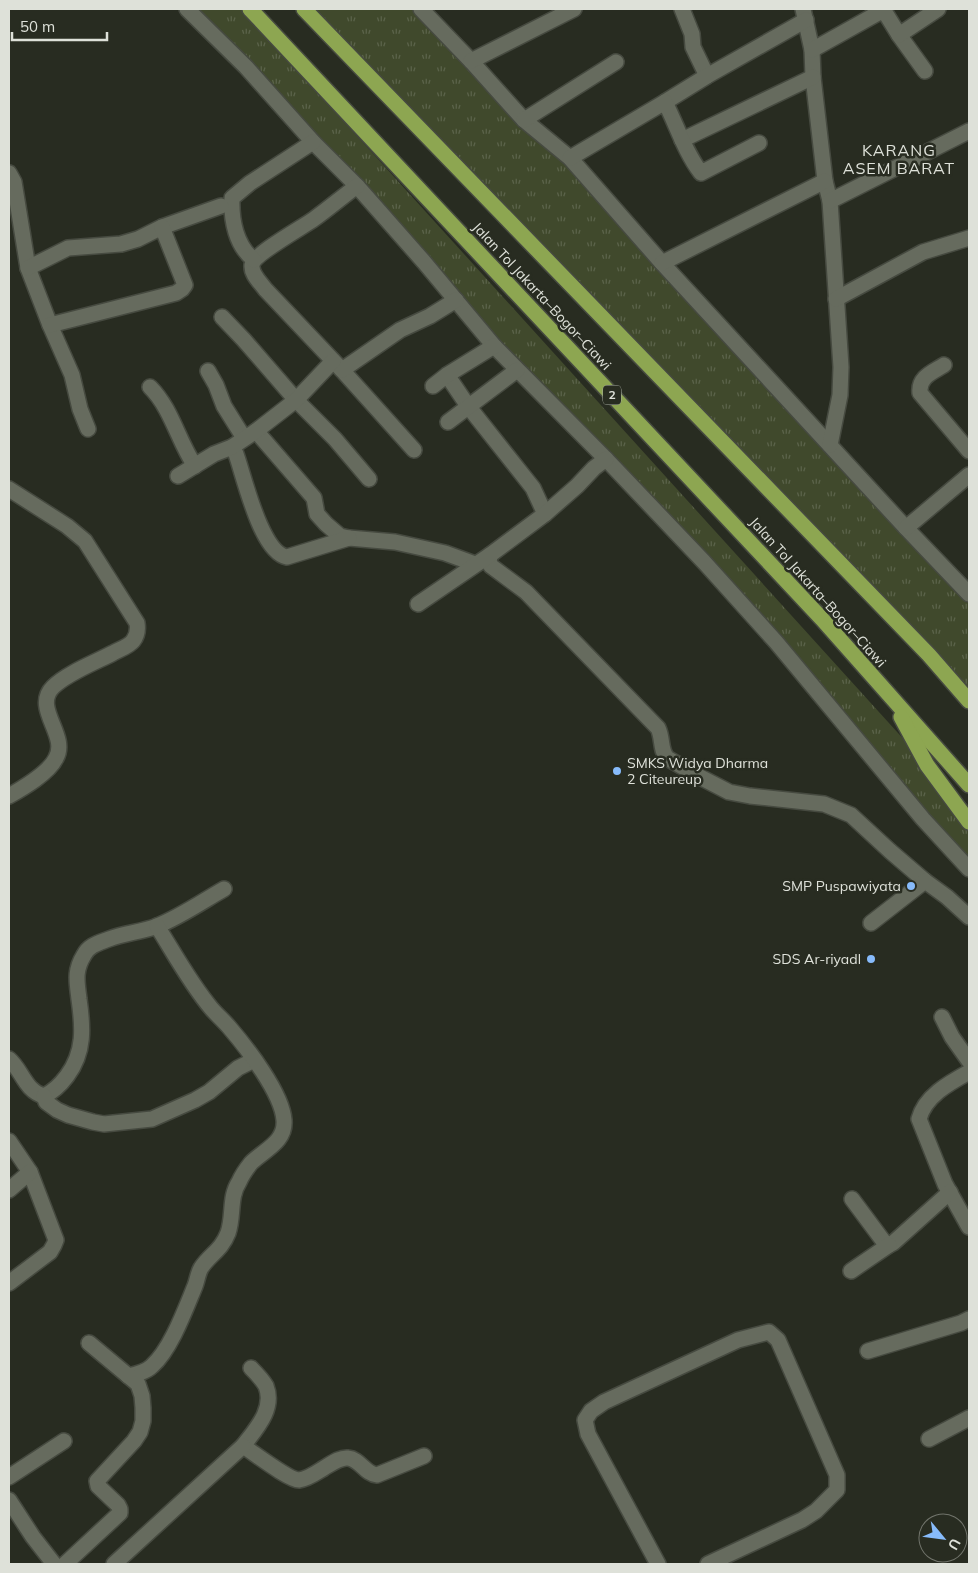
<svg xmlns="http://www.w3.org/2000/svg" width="978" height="1573" viewBox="0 0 978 1573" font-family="Mulish,sans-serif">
  <defs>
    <pattern id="grass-tufts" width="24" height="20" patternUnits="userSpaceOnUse" patternTransform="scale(1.25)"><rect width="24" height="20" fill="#40492c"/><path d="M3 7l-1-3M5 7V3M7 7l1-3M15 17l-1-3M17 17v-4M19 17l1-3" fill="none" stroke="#5b634a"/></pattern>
  </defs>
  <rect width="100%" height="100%" fill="#282c21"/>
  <g fill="url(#grass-tufts)">
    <path d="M187,9H242L927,765L969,806V871L710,569Z"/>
    <path d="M305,9H423L969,591V701Z"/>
  </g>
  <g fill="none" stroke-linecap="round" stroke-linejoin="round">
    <g stroke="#464a40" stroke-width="18">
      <g id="minor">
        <path d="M187,9L246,67L313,142L357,186L424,262L494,346L606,459L704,562L776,642L923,819L969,869"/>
        <path d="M421,9L471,61L524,120L570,158L662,263L906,528L969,594"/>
        <path d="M682,9L692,34L693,47L707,76"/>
        <path d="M803,9L812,50L813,77L825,181L830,201L841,367L840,395L830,445"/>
        <path d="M899,35L925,71"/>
        <path d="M812,50L880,12L886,14L899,35L938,9"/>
        <path d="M471,61L574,9"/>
        <path d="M665,102L707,76L806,20"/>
        <path d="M524,120L616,62"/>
        <path d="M682,140L813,77"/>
        <path d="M570,158L665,102C677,126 685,152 701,173L759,143"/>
        <path d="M9,173L14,182L28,268L50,325L72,375L80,409L88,429"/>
        <path d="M357,186C342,197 328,209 314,219C303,227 254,254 252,265C251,274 260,282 265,289L342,370L414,450"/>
        <path d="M830,201L969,131"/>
        <path d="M254,260C236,246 231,220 232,198L250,183L313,142"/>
        <path d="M662,263L825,181"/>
        <path d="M28,268L68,248L121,244L138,239L162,227L221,206"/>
        <path d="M836,299L923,252L969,238"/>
        <path d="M222,317L244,340L296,400L335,439L369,479"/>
        <path d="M50,325L176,293L182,289L185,285L162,227"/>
        <path d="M944,365C933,372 918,377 920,393L969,451"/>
        <path d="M342,370L400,330L430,316L456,300"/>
        <path d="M208,371L216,385L224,406L244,438"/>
        <path d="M447,375L468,406L533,488L545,514"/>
        <path d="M433,386L447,375L494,346"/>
        <path d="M150,387C172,409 178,441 195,466"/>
        <path d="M448,422L517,370"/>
        <path d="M256,431L314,498L317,514L326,524L340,536L349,538L395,542L445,553L475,564"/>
        <path d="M232,447L236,454C244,476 261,553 287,557L349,538"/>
        <path d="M178,476L214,454L232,447L256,431L296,400L333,361"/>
        <path d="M9,489L67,526L85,541L137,623C138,629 137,636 133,641C128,647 120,649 113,653C96,662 67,673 53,687C32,708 69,735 56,758C49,773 23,788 9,796"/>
        <path d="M906,528L969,475"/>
        <path d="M490,555L489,563L491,566L526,592L658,728C663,738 660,750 667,758L700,777L729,792L750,796L824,804L851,815L890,851L925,881L947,897L969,917"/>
        <path d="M418,604L490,555L545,514L577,486L594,468L606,459"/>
        <path d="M871,923L925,881"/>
        <path d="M942,1017L952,1037L969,1061"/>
        <path d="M9,1059C22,1070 25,1091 44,1096C53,1092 61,1084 67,1076C85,1052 83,1027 79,999C77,982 74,971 84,955C89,945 99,943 109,939C124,933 142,932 157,926C180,917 203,901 224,889"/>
        <path d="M969,1072C949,1083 925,1096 919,1119L945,1184L969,1227"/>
        <path d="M44,1096L46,1102L57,1110L68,1115L93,1122L104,1124L152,1119L195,1100L209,1092L238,1068L254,1060"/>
        <path d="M9,1141L30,1172L56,1240L54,1245L50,1252L9,1283"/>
        <path d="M9,1190L30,1172"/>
        <path d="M852,1199L884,1242L889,1245L893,1243L950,1192"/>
        <path d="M851,1271L889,1245"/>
        <path d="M868,1351L961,1323L969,1319"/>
        <path d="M251,1368C256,1373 262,1379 266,1386C275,1409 256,1429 243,1446C254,1453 289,1480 299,1480C308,1479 316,1473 324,1468C331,1464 340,1457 348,1458C360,1459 365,1474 377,1475L424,1456"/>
        <path d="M128,1376C137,1374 146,1372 152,1366C171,1349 185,1310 195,1286C197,1281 198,1273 201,1268C210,1254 221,1251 228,1233C234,1216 229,1197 239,1182C242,1175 247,1168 251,1163C264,1150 286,1142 284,1120C282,1093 247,1048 229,1027C223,1020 216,1014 211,1008C190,983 174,953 157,926"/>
        <path d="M929,1439L969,1418"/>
        <path d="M9,1477L64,1441"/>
        <path d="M9,1500L33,1537L54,1564"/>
        <path d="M65,1564L120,1513V1509L118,1505L98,1486L97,1481L134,1441L140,1432L143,1421V1408L142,1396L138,1384L89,1343"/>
        <path d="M114,1564L243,1446"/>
        <path d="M658,1564L588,1434L585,1420L591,1411L604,1402L738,1340L769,1332L778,1340L837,1475V1490L816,1511L802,1520L708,1564"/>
      </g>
    </g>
    <g stroke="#464a40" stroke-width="18">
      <g id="highway">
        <path d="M250,9L822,619L969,785"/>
        <path d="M304,9L929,655L969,701"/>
        <path d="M901,717L927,765L969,822"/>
      </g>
    </g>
    <use href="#minor" stroke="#666b5e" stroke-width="15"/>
    <use href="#highway" stroke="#8da651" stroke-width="15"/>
  </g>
  <g fill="#87bbfb" stroke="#282c21" stroke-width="2">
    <circle cx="617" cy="771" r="5"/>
    <circle cx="911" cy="886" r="5"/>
    <circle cx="871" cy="959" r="5"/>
  </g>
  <g text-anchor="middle" stroke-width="5" stroke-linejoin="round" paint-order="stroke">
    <rect fill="#282c21" stroke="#a7aba2" stroke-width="1" x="603" y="385.5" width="18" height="19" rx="4"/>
    <g font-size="12" font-weight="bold" fill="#dee1d9">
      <text x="612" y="399">2</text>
    </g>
    <g font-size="14" fill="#dee1d9" stroke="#282c21">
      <text transform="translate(542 296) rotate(47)" y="5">Jalan Tol Jakarta–Bogor–Ciawi</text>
      <text transform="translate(818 592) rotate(48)" y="5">Jalan Tol Jakarta–Bogor–Ciawi</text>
    </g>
    <g font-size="14" fill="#dee1d9" stroke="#282c21" text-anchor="end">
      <text x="627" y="768" text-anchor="start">SMKS Widya Dharma<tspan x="627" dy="16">2 Citeureup</tspan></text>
      <text x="901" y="891">SMP Puspawiyata</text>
      <text x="861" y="964">SDS Ar-riyadl</text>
    </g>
    <g font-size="16" letter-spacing="1" fill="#dee1d9" stroke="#282c21">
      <text x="899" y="156">KARANG<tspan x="899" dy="18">ASEM BARAT</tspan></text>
    </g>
  </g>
  <rect width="978" height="1573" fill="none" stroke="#dee1d9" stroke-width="20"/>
  <g transform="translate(943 1538) rotate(119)"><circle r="24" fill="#282c21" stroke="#71746b"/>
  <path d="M0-4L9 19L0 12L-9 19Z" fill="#87bbfb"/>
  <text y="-8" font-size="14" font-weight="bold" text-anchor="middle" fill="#dee1d9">U</text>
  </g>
  <path d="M12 32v8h95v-8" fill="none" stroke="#dee1d9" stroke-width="2.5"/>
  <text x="20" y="32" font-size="15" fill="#dee1d9" stroke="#282c21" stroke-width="4" paint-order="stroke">50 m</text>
</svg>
